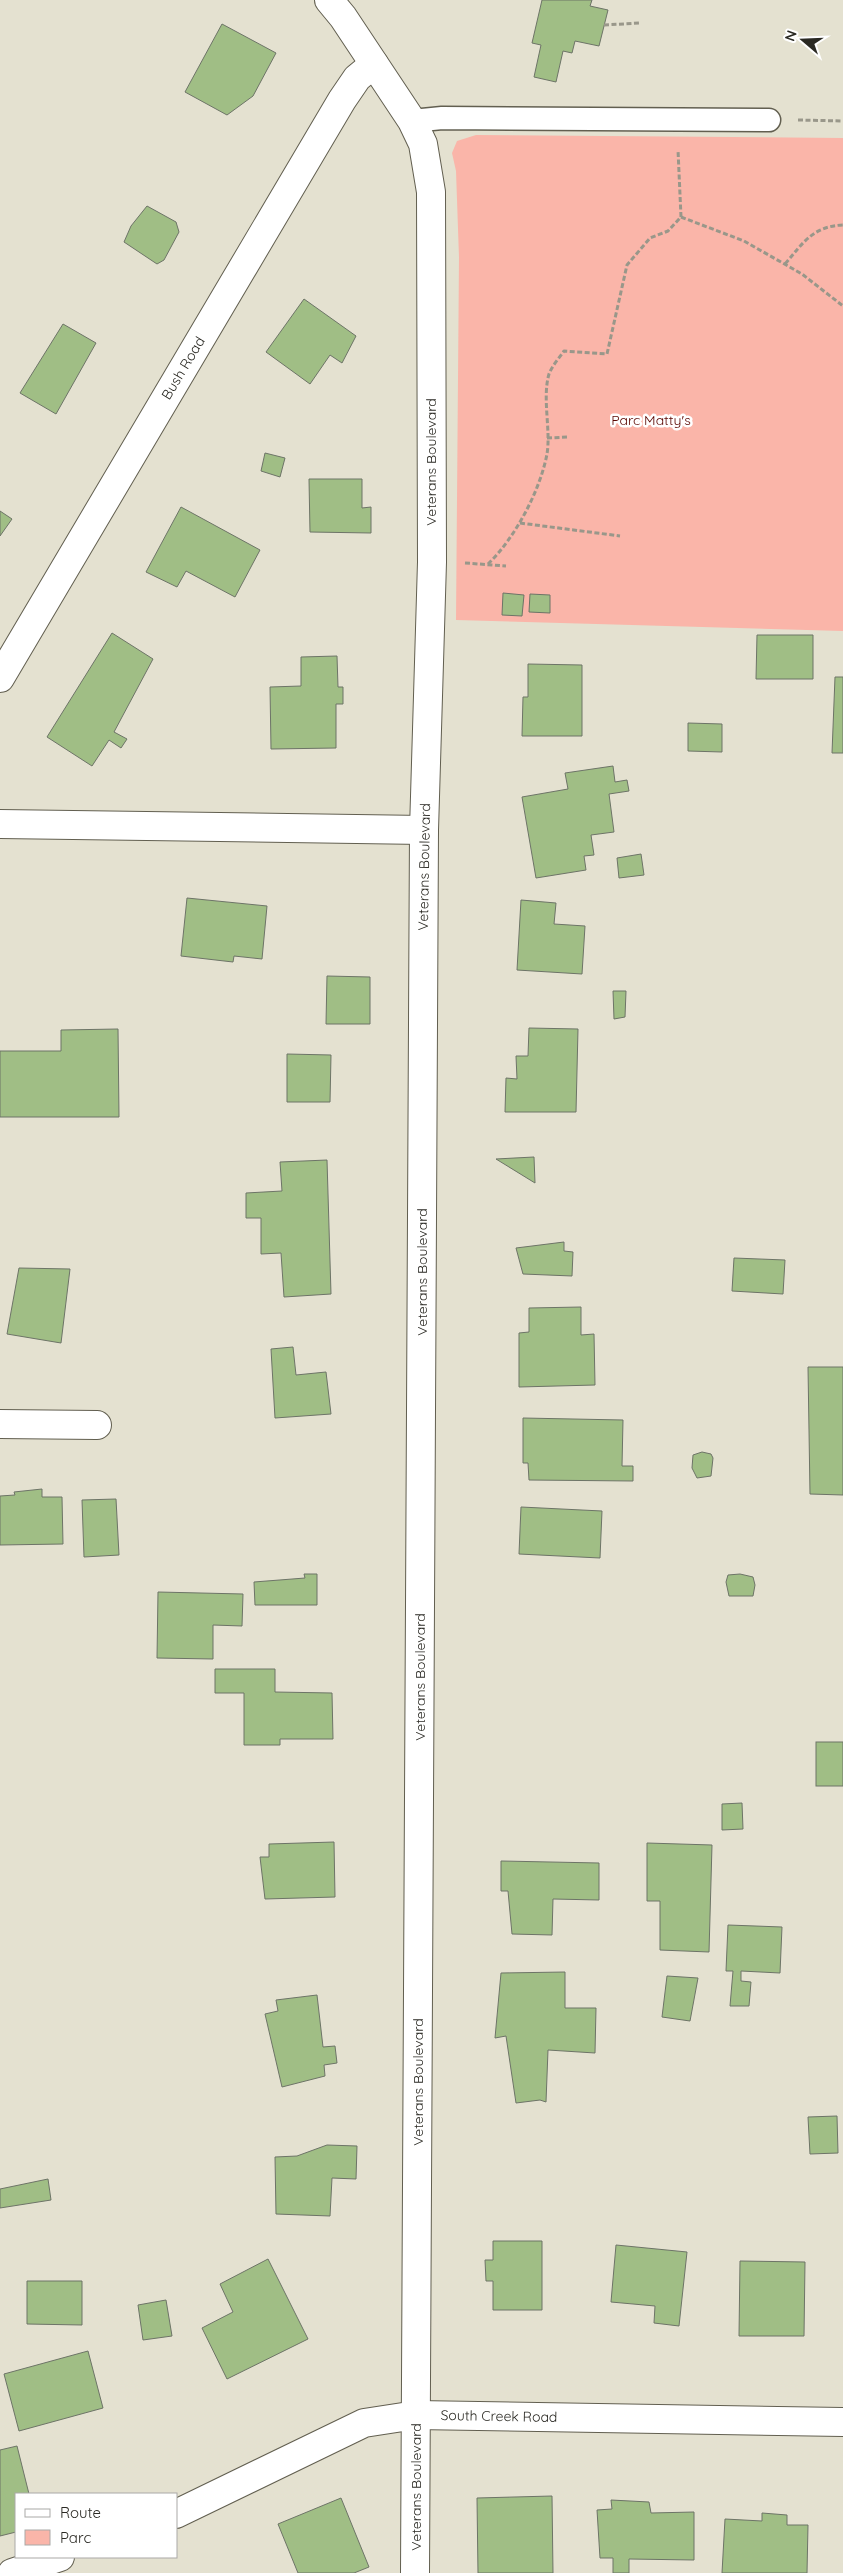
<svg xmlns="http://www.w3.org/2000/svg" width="843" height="2573" viewBox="0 0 843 2573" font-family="Quicksand,sans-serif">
  <rect width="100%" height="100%" fill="#e4e1d0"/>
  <path fill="#fab5a9" d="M476,135L843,138V631L456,620L459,257L456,171L452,153L457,141Z"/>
  <g fill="#a0be85" stroke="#6d7467">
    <path d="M542,0H592L590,6L608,10L599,46L575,41L572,53L563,51L556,82L534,77L541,45L532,43Z"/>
    <path d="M222,24L276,53L253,96L227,115L185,92Z"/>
    <path d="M147,206L176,222L179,232L164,260L157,264L124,242L131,226Z"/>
    <path d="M304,299L356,336L342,363L330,355L310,384L266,352Z"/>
    <path d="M63,324L96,343L56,414L20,393Z"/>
    <path d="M265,453L285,458L280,477L261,471Z"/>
    <path d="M309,479H362V508L371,507V533L310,532Z"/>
    <path d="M181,507L260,550L235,597L186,571L177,587L146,572Z"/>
    <path d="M0,511L12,519L0,536Z"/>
    <path d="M503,593L524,595L522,616L502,615Z"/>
    <path d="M530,594L550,595V613L529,612Z"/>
    <path d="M112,633L153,659L114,732L127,739L121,748L109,740L92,766L47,737Z"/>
    <path d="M757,635H813V679H756Z"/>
    <path d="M337,656L338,687H343V704H336V748L271,749L270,687L301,686V657Z"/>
    <path d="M528,664L582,665V736H522L523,697H528Z"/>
    <path d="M835,677H843V753H832Z"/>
    <path d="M688,723L722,724V752L688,751Z"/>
    <path d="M613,766L615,782L627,780L629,791L609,794L614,832L591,835L594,855L584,856L586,870L536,878L522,797L568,789L565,773Z"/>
    <path d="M641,854L644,875L619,878L617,858Z"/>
    <path d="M187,898L267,906L262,959L234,956L233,962L181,956Z"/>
    <path d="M521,900L556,903L554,924L585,926L582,974L517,970Z"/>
    <path d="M327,976L370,977V1024H326Z"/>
    <path d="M613,991H626L625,1017L614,1019Z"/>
    <path d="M529,1028L578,1029L576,1112H505L506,1078L517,1079L516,1056H528Z"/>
    <path d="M118,1029L119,1117H0V1051H61V1030Z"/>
    <path d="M287,1054L331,1055L330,1102H287Z"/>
    <path d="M534,1157L535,1183L496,1159Z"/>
    <path d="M327,1160L331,1294L284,1297L281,1253L261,1254V1218H246V1193L282,1191L280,1162Z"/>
    <path d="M564,1242V1251L573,1252L572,1276L523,1274L516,1248Z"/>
    <path d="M734,1258L785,1260L783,1294L732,1291Z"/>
    <path d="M19,1268L70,1269L61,1343L7,1334Z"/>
    <path d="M581,1307V1335L594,1334L595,1385L519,1387V1333L529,1332V1308Z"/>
    <path d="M293,1347L296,1375L326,1372L331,1414L275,1418L271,1349Z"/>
    <path d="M808,1367H843V1495L810,1494Z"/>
    <path d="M523,1418L623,1420L622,1466H633V1481L529,1480L528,1463H523Z"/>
    <path d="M702,1452L711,1454L713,1458L711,1476L697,1478L692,1468L693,1455Z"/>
    <path d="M42,1489V1497H62L63,1544L0,1545V1496L15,1495L14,1492Z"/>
    <path d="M116,1499L119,1555L84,1557L82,1500Z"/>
    <path d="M521,1507L602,1511L600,1558L519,1554Z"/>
    <path d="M304,1574H317V1605H255L254,1582L305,1578Z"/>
    <path d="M740,1574L753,1577L755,1585L753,1596H729L726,1582L728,1575Z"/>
    <path d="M158,1592L243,1594L242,1626L213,1625V1659L157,1658Z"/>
    <path d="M215,1669H275V1692L332,1693L333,1739H280V1745H244V1693H215Z"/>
    <rect x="816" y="1742" width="27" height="44"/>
    <path d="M742,1803L743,1829L722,1830V1804Z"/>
    <path d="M334,1842L335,1897L265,1899L260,1857H269V1844Z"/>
    <path d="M647,1843L712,1845L709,1952L660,1950V1901H647Z"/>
    <path d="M501,1861L599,1863V1900L553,1899L552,1935L512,1934L508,1891H501Z"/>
    <path d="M728,1925L782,1927L780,1973L741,1971V1981L751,1982L749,2006H730L733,1971H726Z"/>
    <path d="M565,1972V2008H596L595,2053L548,2050L546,2102L540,2100L516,2103L506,2036L495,2038L501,1973Z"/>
    <path d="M667,1976L698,1978L690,2021L662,2017Z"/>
    <path d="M317,1995L323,2047L335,2046L337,2063L324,2065L325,2076L282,2087L265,2014L278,2011L276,2000Z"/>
    <path d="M837,2116L838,2153L810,2154L808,2117Z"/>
    <path d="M327,2145L357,2146L356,2179L332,2178L330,2216L276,2214L275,2157L297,2156Z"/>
    <path d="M48,2179L51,2200L0,2208V2189Z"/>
    <path d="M493,2241H542V2310H493V2281H486L485,2260H493Z"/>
    <path d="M616,2245L687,2252L679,2326L654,2323L655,2306L611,2302Z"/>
    <path d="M268,2259L308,2339L227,2379L202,2328L233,2312L220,2284Z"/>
    <path d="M740,2261L805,2262L804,2336H739Z"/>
    <path d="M27,2281H82V2325L27,2324Z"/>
    <path d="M166,2300L172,2336L143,2340L138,2305Z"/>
    <path d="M88,2351L103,2408L19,2431L4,2374Z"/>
    <path d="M17,2446L29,2494H16V2532L0,2536V2450Z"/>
    <path d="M552,2496L553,2573H478L477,2498Z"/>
    <path d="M341,2498L369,2567L354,2573H298L278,2524Z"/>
    <path d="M611,2500L649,2502L651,2513L694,2512V2560L629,2559V2573H613V2558H600L597,2510L612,2509Z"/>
    <path d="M762,2513L787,2515V2525H808L807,2573H722L725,2519L762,2521Z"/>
  </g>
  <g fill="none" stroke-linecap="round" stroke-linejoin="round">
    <g stroke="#625f50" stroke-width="25">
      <path id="service" d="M412,121L442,118L769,120"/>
    </g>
    <g stroke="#625f50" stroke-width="30">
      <g id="minor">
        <path d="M329,0L343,17L412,121L423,144L431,192L432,562L424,830L415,2573"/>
        <path d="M0,678L342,100L357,78L374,64"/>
        <path d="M0,824L424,830"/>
        <path d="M0,1424L97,1425"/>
        <path d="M176,2514L364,2423L416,2415L843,2422"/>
        <path d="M12,2573L60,2557"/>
      </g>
    </g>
    <g stroke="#99978a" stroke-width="3" stroke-dasharray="5 2.5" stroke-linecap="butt">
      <path d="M604,25L640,23"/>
      <path d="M798,120L843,121"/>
      <path d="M681,217L744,241L802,274L843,306"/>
      <path d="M785,264C803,243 813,226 843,225"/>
      <path d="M547,438L568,437"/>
      <path d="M520,523L620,536"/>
      <path d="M465,563L506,566"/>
      <path d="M488,564C515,538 540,491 547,454C551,430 542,398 549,374C552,366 559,358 564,351L607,354L627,265L650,238L668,231L681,217L678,150"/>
    </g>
    <use href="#service" stroke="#fff" stroke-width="22"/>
    <use href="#minor" stroke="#fff" stroke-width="28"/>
  </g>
  <g text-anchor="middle" stroke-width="5" stroke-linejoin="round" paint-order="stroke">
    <g font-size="14" fill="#2a2923" stroke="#fff">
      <text transform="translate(183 368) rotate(-59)" y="5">Bush Road</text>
      <text transform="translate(431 462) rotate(-90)" y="5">Veterans Boulevard</text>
      <text transform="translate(424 867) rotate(-89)" y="5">Veterans Boulevard</text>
      <text transform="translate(422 1272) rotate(-90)" y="5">Veterans Boulevard</text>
      <text transform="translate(420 1677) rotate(-90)" y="5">Veterans Boulevard</text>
      <text transform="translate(418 2082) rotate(-90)" y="5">Veterans Boulevard</text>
      <text transform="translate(499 2416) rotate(1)" y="5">South Creek Road</text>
      <text transform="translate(416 2487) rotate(-90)" y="5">Veterans Boulevard</text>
    </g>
    <g font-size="14" fill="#5a0601" stroke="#fff">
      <text x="651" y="425">Parc Matty's</text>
    </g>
  </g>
  <rect x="15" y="2493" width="162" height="65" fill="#ffffff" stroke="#aaa9a7"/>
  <rect x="25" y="2509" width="25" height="8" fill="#ffffff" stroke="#aaa9a7"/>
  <text x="60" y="2518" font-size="15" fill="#2a2923">Route</text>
  <rect x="25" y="2530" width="25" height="15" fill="#fab5a9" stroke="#aaa9a7"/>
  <text x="60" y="2543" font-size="15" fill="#2a2923">Parc</text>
  <g transform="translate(803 40) rotate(289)" stroke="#ffffff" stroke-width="4" paint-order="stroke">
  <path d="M0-4L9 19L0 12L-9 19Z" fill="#2a2923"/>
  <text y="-8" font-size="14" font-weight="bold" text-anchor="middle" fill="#2a2923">N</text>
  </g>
</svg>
